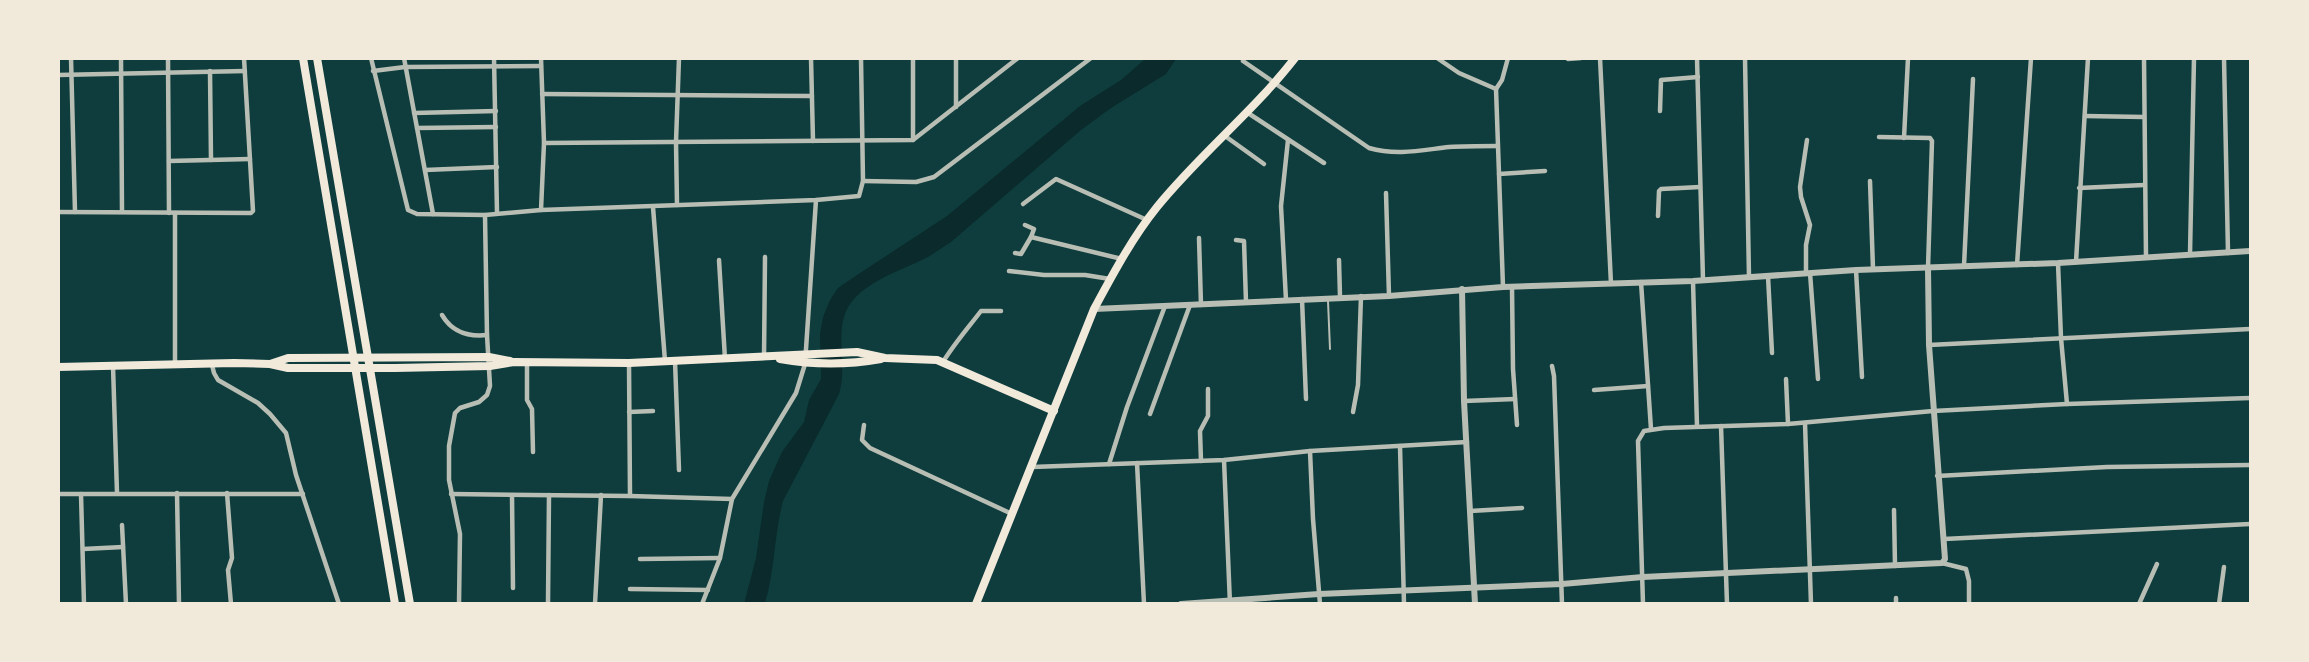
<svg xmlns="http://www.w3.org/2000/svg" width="2309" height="662" viewBox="0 0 2309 662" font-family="Jost,sans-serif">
  <rect width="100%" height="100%" fill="#0f3d3e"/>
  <path fill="#0a2a2b" d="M1145,59H1176L1166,74L1111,108L1081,130L951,242C943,247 936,252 928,257C901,271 853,284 844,317C837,339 847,368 839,394L783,501C774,535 775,570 765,603L744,604L756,558L764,502L769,481L782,452L804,422L809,400L821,379L820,334L823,317L830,300L838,288L854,277L947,216L1080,106L1121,80Z"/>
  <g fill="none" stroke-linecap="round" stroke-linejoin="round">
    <path stroke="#b8beb3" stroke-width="2" d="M1328,301L1330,349"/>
    <g stroke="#b8beb3" stroke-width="4.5">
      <path d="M71,58L75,212"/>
      <path d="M121,58L122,211"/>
      <path d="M168,58L169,213"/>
      <path d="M371,58L408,210L417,214L485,215L541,210L816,200L859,196L863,181L861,58"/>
      <path d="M404,58L433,214"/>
      <path d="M494,58L497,213"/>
      <path d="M541,58L544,143L541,210"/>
      <path d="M811,58L813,141"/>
      <path d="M913,58V140"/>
      <path d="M1437,58L1459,73L1496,89"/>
      <path d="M1600,58L1611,284"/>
      <path d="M1697,58L1703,280"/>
      <path d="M1745,58L1749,277"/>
      <path d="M2144,58L2146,257"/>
      <path d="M2224,58L2228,253"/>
      <path d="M1568,59L1581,58"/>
      <path d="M1243,61L1369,148C1397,156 1422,150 1449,147C1465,146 1481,146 1497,146"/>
      <path d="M210,71L211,160"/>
      <path d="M373,71L405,67L541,66"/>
      <path d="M58,75L245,71"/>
      <path d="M1496,89L1503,287"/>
      <path d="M1496,89L1502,80L1508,58"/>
      <path d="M542,94L812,96"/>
      <path d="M956,107V58"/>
      <path d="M1660,111L1661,80L1698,77"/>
      <path d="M414,113L496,111"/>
      <path d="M1248,113L1324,163"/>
      <path d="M2085,116L2144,117"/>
      <path d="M417,128L496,127"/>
      <path d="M1225,136L1264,164"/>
      <path d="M1879,137L1930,138L1932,141L1928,268"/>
      <path d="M1904,138L1908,58"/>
      <path d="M544,143L913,140L1018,58"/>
      <path d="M169,161L250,159"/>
      <path d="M425,170L497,167"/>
      <path d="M1499,174L1545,171"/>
      <path d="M863,181L916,182L934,177L1091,58"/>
      <path d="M1870,181L1873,269"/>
      <path d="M2079,188L2144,185"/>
      <path d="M1386,193L1389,296"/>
      <path d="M1023,204L1056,179L1147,220"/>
      <path d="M677,205L676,142L679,58"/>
      <path d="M653,207L665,361"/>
      <path d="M58,212L251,213L253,211L244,58"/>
      <path d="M1658,216L1659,191L1661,189L1700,187"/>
      <path d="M1025,225L1034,229L1031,237L1122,259"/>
      <path d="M1199,238L1201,305"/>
      <path d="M1236,240L1244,241L1246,302"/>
      <path d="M1015,253L1021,254L1031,237"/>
      <path d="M2190,254L2194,58"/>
      <path d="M719,260L725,359"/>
      <path d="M1339,260L1340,297"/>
      <path d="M2076,262L2088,58"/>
      <path d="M2058,263L2061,338L2067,404"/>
      <path d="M2017,265L2031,58"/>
      <path d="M1964,266L1973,79"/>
      <path d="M1856,270L1862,377"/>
      <path d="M1009,271L1044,275H1085L1110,279"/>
      <path d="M1806,273V245L1810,225L1801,197L1800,187L1807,140"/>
      <path d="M1810,273L1818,379"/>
      <path d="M1768,276L1772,353"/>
      <path d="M1693,281L1697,426"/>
      <path d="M1641,282L1651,429"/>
      <path d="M1512,287L1513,369L1517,425"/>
      <path d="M1302,299L1306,399"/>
      <path d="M1286,300L1281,206L1288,140"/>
      <path d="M442,315C452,332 467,337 487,335"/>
      <path d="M1929,345L2250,329"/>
      <path d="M764,358L765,257"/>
      <path d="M675,361L679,470"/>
      <path d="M527,362V400L532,409L533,452"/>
      <path d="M943,362C954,344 968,328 981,311H1001"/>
      <path d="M629,363L630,496"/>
      <path d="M175,365V213"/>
      <path d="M212,365L214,373L218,380L258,403L270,414L286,433L296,475L339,604"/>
      <path d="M113,366L117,493"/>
      <path d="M1552,366L1554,376L1562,604"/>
      <path d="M1786,379L1788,424"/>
      <path d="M1594,390L1648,386"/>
      <path d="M1464,401L1515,399"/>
      <path d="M629,412L653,411"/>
      <path d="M1353,412L1358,385L1361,296"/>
      <path d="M1150,414L1190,305"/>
      <path d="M1805,423L1811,604"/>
      <path d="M864,425L862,440L870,448L1012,514"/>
      <path d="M1721,426L1727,604"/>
      <path d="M1400,446L1404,604"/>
      <path d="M1310,451L1313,519L1320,604"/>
      <path d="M1224,460L1230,604"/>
      <path d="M1201,461L1200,431L1208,416V389"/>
      <path d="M1137,463L1144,604"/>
      <path d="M1109,464L1127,407L1165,306"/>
      <path d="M1032,467L1224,460L1310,451L1467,442"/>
      <path d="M1937,476L2107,467L2250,465"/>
      <path d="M177,493L179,604"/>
      <path d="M227,493L232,558L228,570L231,604"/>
      <path d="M58,494H303"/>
      <path d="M81,494L84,604"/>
      <path d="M451,494L630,496L732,499"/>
      <path d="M512,495L513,588"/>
      <path d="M1894,510L1895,566"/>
      <path d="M1470,511L1522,508"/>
      <path d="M122,525L126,604"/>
      <path d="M1944,539L2250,524"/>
      <path d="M83,549L123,547"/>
      <path d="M640,559L720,558"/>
      <path d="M1942,563L1966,569L1969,581V604"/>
      <path d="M630,589L708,590"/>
      <path d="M1896,598V604"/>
      <path d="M459,604L460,534L449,480V446L455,413L460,408L479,402L487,395L490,386L487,335L485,215"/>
      <path d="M548,604L549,495"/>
      <path d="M595,604L601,495"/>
      <path d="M702,604L720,558L732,499L796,393L805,364L816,200"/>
      <path d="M1643,604L1638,441L1644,431L1664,428L1788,424L1933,411L2067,404L2250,398"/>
      <path d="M2139,604L2157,564"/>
      <path d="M2219,604L2224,567"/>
    </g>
    <g stroke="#b8beb3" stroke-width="6">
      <path d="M1462,289L1464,401L1475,604"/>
      <path d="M1094,309L1389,296L1503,287L1693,281L1856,270L2058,263L2250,251"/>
      <path d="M1181,604L1319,594L1562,584L1643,577L1942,563L1945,559L1929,345L1928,268"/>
    </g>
    <g stroke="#f1e9da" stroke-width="8">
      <path d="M780,359C814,365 847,365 881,359"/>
      <path d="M270,364L288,358L489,357L510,361"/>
      <path d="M58,367L234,363L270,364L288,368H395L490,366L514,362L629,363L857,352L885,358L937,360L1054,411"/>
      <path d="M976,604L1094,309C1113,274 1132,238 1157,207C1200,154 1253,112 1295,58"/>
    </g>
    <g stroke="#f1e9da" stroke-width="8">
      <path d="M303,58L395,604"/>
      <path d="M317,58L410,604"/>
    </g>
  </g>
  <rect width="2309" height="662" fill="none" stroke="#f1e9da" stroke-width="120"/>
</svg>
